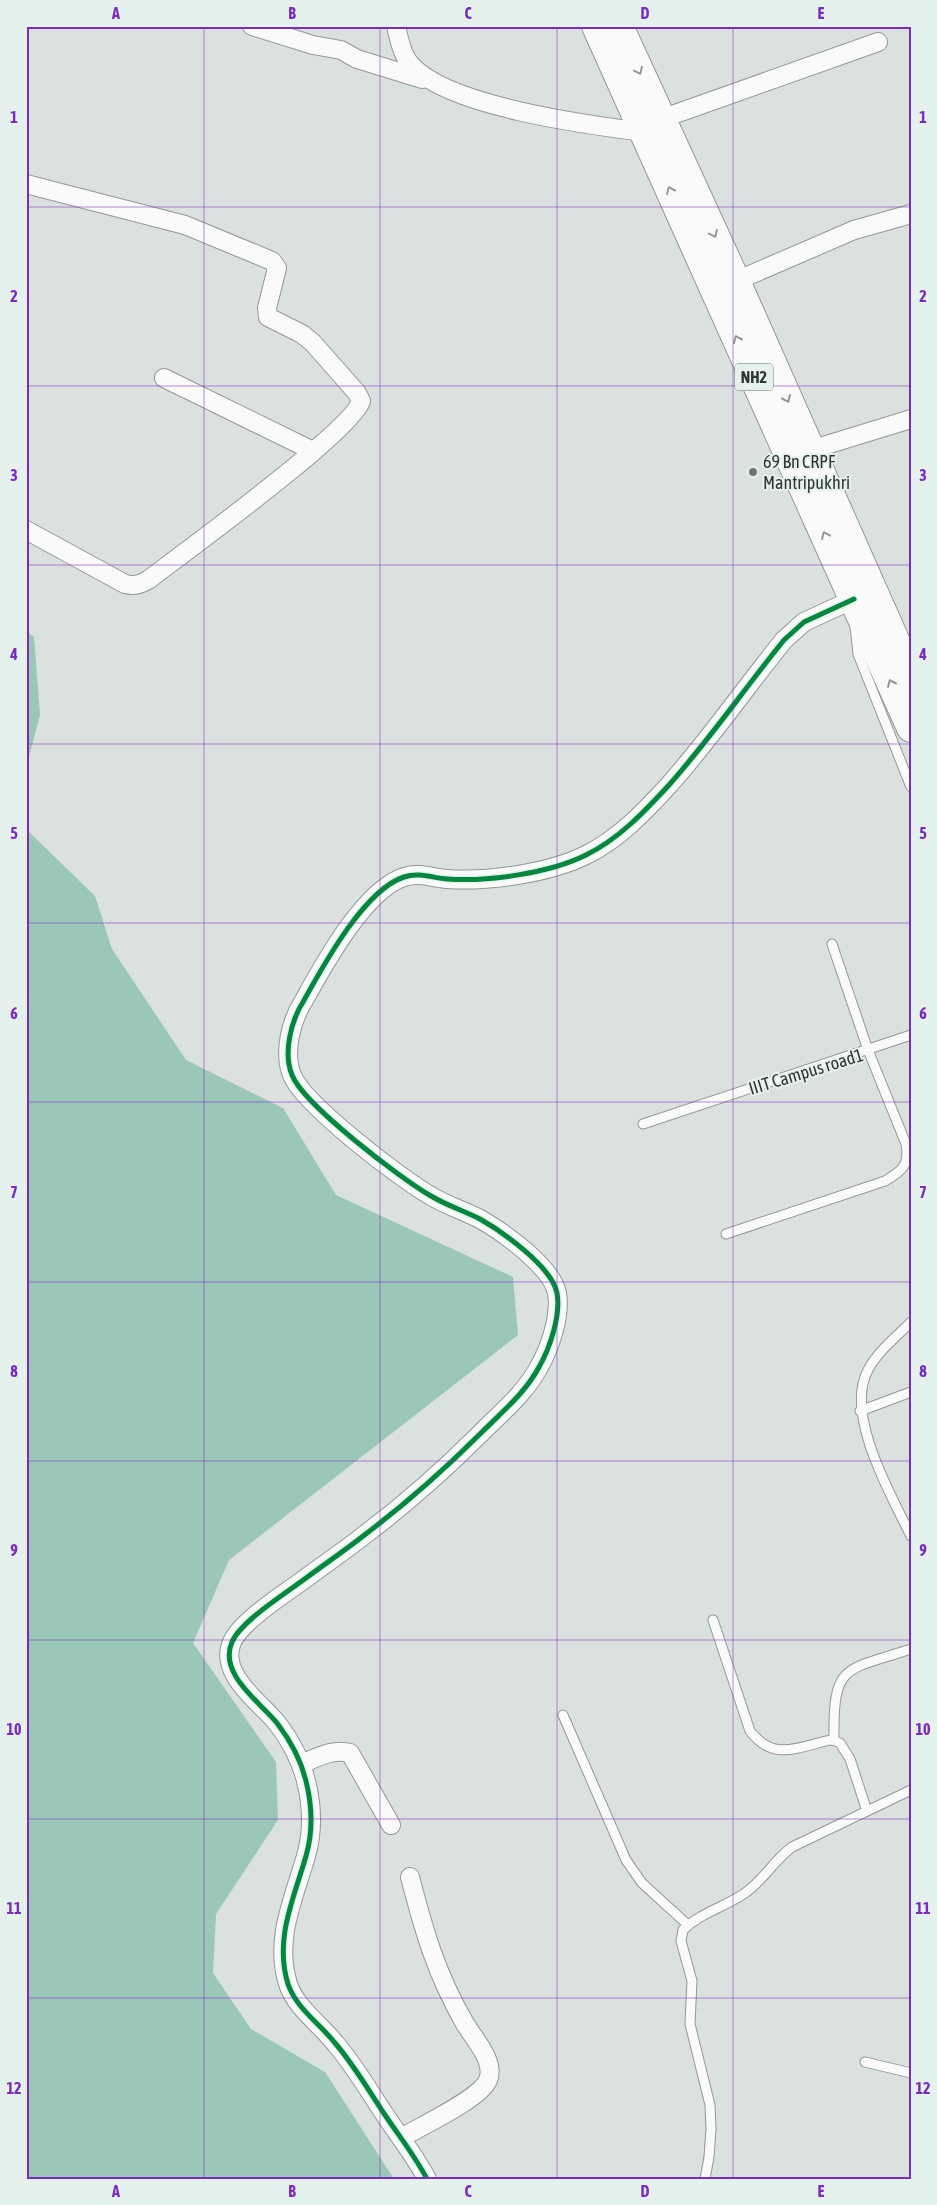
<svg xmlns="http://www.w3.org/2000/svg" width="937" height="2205" viewBox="0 0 937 2205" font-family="'Asap Condensed',sans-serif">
  <rect width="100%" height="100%" fill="#dbe1de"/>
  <g fill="#9bc7b8">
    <path d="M26,631L34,637L40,715L26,768Z"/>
    <path d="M26,829L95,896L112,949L186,1060L283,1108L336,1195L513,1277L518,1335L229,1560L193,1643L276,1762L278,1820L216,1914L213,1973L251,2029L325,2072L394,2179H26Z"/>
  </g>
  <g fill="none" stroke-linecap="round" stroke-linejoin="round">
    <g stroke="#949896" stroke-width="11">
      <g id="lane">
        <path d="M855,626L858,654L911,787"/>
        <path d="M643,1124L911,1035"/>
        <path d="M726,1234L885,1181C902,1171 910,1165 906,1144L868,1050L832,944"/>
        <path d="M911,1322C896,1337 878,1351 868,1370C844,1414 891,1495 911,1536"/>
        <path d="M860,1411L911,1392"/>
        <path d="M713,1620L750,1731C770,1757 789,1751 818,1743C827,1741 831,1738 840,1743L850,1759L867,1811"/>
        <path d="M563,1715L626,1860L642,1883L688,1925"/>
        <path d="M834,1740C833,1663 844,1671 911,1649"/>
        <path d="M865,2062L911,2073"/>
        <path d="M705,2179L709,2157L711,2129L710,2105L690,2024L692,1981L681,1941L683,1930C700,1913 725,1907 745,1893C764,1880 774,1860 792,1847L911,1790"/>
      </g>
    </g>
    <g stroke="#949896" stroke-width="20">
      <g id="street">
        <path d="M252,26L313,45L341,50L357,59L422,79"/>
        <path d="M396,26C399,39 402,55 411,65C449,107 588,125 644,132"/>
        <path d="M661,119L878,42"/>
        <path d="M26,184L185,225L272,261L277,268L267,308L268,317L302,334L313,343L357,393L361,401C353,430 182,554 148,580C139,585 134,586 125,584L26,530"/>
        <path d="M736,281L854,230L911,214"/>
        <path d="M164,378L313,451"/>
        <path d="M810,450L911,419"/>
        <path d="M301,1764C316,1758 333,1748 350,1753L391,1825"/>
        <path d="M401,2138C421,2126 480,2099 488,2080C496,2061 473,2038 464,2022C436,1973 424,1931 410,1877"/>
        <path d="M427,2179C415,2156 399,2136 385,2115C369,2091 354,2065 335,2043C320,2024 296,2008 288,1984C274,1939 294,1898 306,1856C313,1832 312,1805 306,1781C301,1760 290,1740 277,1723C260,1702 218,1674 232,1642C241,1621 286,1593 306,1578C326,1563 347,1549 367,1533C408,1502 446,1468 482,1432C502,1412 526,1392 539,1367C550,1348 561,1315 557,1293C552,1267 503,1232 480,1219C464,1211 446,1205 431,1196C401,1179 303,1104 292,1075C283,1053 291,1021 303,1002C323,966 364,890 404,877C419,872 433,878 447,879C488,882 550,873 586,855C619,839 645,811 669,785C710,739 745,688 784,640L804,622L854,599"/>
      </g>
    </g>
    <g stroke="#949896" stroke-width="30">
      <g id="highway">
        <path d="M596,26L911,728"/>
        <path d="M619,26L736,281L911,676"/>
      </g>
    </g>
    <use href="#lane" stroke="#fafafa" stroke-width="9"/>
    <use href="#street" stroke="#fafafa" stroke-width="18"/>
    <use href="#highway" stroke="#fafafa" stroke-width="28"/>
    <g stroke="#e5f1ec" stroke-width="8">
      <path id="cycleway" d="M427,2179C415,2156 399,2136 385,2115C369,2091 354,2065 335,2043C320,2024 296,2008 288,1984C274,1939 294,1898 306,1856C313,1832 312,1805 306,1781C301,1760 290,1740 277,1723C260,1702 218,1674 232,1642C241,1621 286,1593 306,1578C326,1563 347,1549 367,1533C408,1502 446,1468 482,1432C502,1412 526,1392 539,1367C550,1348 561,1315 557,1293C552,1267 503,1232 480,1219C464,1211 446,1205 431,1196C401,1179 303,1104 292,1075C283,1053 291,1021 303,1002C323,966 364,890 404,877C419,872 433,878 447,879C488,882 550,873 586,855C619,839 645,811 669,785C710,739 745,688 784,640L804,622L854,599"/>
    </g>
    <use href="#cycleway" stroke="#00873e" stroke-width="5"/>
  </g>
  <defs><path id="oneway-chevron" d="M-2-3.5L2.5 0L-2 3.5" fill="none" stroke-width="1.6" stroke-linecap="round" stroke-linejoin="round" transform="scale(1.25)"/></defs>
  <g stroke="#969897">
    <use href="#oneway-chevron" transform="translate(639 71) rotate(65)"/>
    <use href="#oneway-chevron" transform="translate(670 190) rotate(-114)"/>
    <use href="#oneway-chevron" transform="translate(714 234) rotate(65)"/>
    <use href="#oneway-chevron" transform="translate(737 339) rotate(-114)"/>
    <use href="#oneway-chevron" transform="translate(787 399) rotate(66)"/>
    <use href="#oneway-chevron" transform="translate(825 535) rotate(-114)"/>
    <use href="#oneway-chevron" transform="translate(891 683) rotate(-114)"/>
  </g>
  <path fill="none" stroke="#7b2cbf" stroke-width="1" stroke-opacity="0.55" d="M204,26V2179M380,26V2179M557,26V2179M733,26V2179M26,207H911M26,386H911M26,565H911M26,744H911M26,923H911M26,1102H911M26,1282H911M26,1461H911M26,1640H911M26,1819H911M26,1998H911"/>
  <circle fill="#6c7270" stroke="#e5f1ec" stroke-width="2" cx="753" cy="472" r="5"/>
  <g text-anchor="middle" stroke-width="4" stroke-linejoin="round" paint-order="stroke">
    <rect fill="#e5f1ec" stroke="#676e6b" stroke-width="1" x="735" y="363.5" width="38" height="27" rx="4"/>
    <g font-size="16" font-weight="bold" fill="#313634">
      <text x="754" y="383">NH2</text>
    </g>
    <g font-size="18" fill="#313634" stroke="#e5f1ec" text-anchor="start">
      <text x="763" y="468">69 Bn CRPF<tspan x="763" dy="21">Mantripukhri</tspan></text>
    </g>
    <g font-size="18" fill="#313634" stroke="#e5f1ec">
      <text transform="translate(806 1072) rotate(-17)" y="6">IIIT Campus road1</text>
    </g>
  </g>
  <rect width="937" height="2205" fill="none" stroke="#e5f1ec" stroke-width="55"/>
  <rect x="28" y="28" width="882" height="2150" fill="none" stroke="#7b2cbf" stroke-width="2"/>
  <g font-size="16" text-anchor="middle" font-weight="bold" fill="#7b2cbf">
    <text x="116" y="19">A</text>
    <text x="292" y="19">B</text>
    <text x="468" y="19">C</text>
    <text x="645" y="19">D</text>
    <text x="821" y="19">E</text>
    <text x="14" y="123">1</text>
    <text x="923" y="123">1</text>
    <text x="14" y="302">2</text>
    <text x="923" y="302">2</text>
    <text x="14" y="481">3</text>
    <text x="923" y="481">3</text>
    <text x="14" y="660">4</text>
    <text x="923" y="660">4</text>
    <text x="14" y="839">5</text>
    <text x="923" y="839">5</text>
    <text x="14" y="1019">6</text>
    <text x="923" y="1019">6</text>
    <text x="14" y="1198">7</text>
    <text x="923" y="1198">7</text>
    <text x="14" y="1377">8</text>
    <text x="923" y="1377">8</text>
    <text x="14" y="1556">9</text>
    <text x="923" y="1556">9</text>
    <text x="14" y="1735">10</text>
    <text x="923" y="1735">10</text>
    <text x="14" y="1914">11</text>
    <text x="923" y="1914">11</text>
    <text x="14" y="2094">12</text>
    <text x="923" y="2094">12</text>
    <text x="116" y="2197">A</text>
    <text x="292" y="2197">B</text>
    <text x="468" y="2197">C</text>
    <text x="645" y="2197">D</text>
    <text x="821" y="2197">E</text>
  </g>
</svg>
